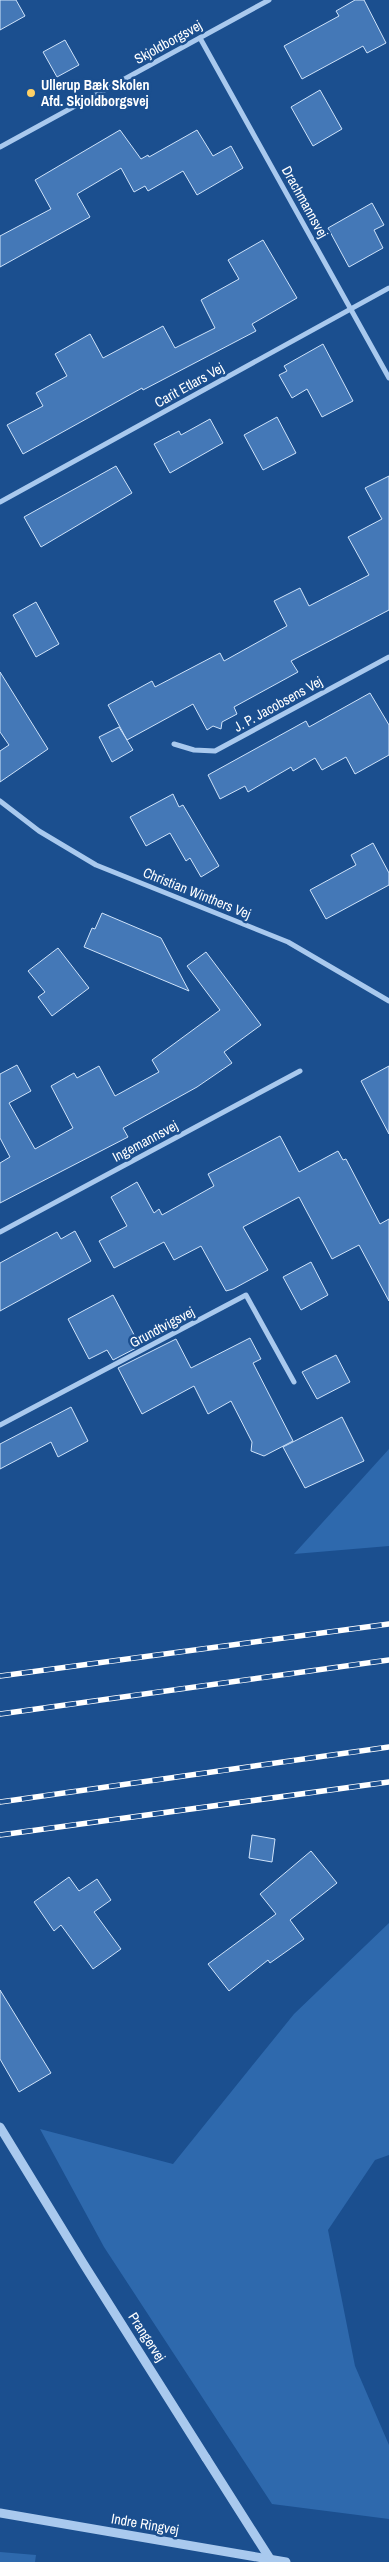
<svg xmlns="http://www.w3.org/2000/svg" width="389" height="2562" viewBox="0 0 389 2562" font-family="'Archivo Narrow',sans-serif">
  <rect width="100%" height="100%" fill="#1b4f8f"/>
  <g fill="#2e69ad">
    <path d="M389,1449V1546L294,1554Z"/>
    <path d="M389,1923V2155L375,2160L328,2230L355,2366L389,2445V2519L272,2504L104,2247L40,2129L173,2164L294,2014Z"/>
    <path d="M0,2552L36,2555L35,2562H0Z"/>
  </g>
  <g fill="#4478b7" stroke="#cfe3fa">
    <path d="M0,0H16L25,16L0,30Z"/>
    <path d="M355,0H364L386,43L367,53L363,46L302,79L284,46L339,16L336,11Z"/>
    <path d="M65,40L79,65L57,77L43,52Z"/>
    <path d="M320,90L342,129L313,146L291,107Z"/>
    <path d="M120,130L141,159L148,155L149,157L197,130L213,156L231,146L243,168L197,195L183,171L148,191L145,186L134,192L121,168L77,194L90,217L0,267V236L51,209L35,180Z"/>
    <path d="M372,203L384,225L374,230L383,248L349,267L328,228Z"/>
    <path d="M263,240L297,298L252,324L256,331L143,390L142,388L23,454L7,425L43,406L36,393L67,376L55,354L90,334L103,358L163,326L175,348L215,328L201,300L239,279L228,260Z"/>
    <path d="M323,344L353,401L322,417L307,389L292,398L279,375L287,371L284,366Z"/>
    <path d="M277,417L296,453L263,470L244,435Z"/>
    <path d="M210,419L223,443L170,473L154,444L179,431L181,435Z"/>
    <path d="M116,466L132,493L41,547L24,517Z"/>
    <path d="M389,476V610L291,661L298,672L234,707L237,714L222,722L221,729L213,726L207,730L193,704L127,740L108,705L152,681L155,687L220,653L224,661L287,626L274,601L300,588L309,606L369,575L348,537L382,519L365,488Z"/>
    <path d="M36,602L59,644L36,657L13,615Z"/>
    <path d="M0,672L48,749L0,782V751L9,745L0,732Z"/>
    <path d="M370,693L389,725V755L355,774L346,757L322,770L315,758L293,771L291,767L248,792L245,786L220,799L208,775L306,721L309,727Z"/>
    <path d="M119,727L133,750L112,762L99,737Z"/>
    <path d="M173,794L179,807L183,805L219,866L201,877L190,858L186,861L170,833L146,846L130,817Z"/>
    <path d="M373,843L389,873V885L326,919L310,890L356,865L351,855Z"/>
    <path d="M102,913L161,938L189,991L84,947L92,928L95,929Z"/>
    <path d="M58,948L89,988L52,1016L38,997L45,992L28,971Z"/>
    <path d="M206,952L261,1025L224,1052L232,1063L197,1087L123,1128L128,1137L0,1203V1163L10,1157L0,1138V1074L17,1065L31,1091L9,1103L35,1149L73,1128L51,1086L74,1073L77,1078L99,1066L115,1096L159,1072L152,1060L220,1010L187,966Z"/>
    <path d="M389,1066V1134L361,1081Z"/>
    <path d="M280,1136L299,1172L338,1151L343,1160L346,1159L380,1224L389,1219V1301L359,1245L332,1259L299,1197L243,1227L268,1270L233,1289L226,1291L201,1246L174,1260L164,1242L114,1268L99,1241L127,1226L111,1197L137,1182L154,1213L159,1209L162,1215L214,1186L208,1174Z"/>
    <path d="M75,1231L91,1261L0,1311V1263L57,1232L61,1239Z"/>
    <path d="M311,1262L328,1295L301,1310L283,1277Z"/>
    <path d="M113,1295L140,1346L113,1360L107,1350L89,1359L68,1319Z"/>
    <path d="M250,1338L261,1359L253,1363L293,1441L264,1456L251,1451L252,1442L231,1401L208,1414L194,1386L142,1414L118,1368L176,1339L191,1368Z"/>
    <path d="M336,1355L350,1382L317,1399L302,1372Z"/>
    <path d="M71,1407L88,1441L58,1457L51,1442L0,1469V1444Z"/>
    <path d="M342,1417L364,1461L305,1488L283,1447Z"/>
    <path d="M252,1835L275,1839L272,1862L249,1858Z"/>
    <path d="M311,1851L337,1883L290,1920L304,1939L270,1963L268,1960L229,1991L208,1964L276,1914L260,1894Z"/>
    <path d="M69,1877L79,1891L97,1879L111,1900L94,1912L121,1949L93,1969L61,1925L54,1931L34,1902Z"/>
    <path d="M0,1990L51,2073L19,2092L0,2059Z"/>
  </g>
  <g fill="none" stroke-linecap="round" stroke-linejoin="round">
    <g stroke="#a9c9ee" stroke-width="5">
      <path d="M200,38L389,378"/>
      <path d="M0,147L269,0"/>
      <path d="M0,502L389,288"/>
      <path d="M174,744L194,750L215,751L389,657"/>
      <path d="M0,801L39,831L96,865L288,942L389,1001"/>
      <path d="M0,1232L300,1071"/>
      <path d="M0,1425L246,1295L294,1382"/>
    </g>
    <g stroke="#a9c9ee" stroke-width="9">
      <path d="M0,2127L83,2263L206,2458"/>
      <path d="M0,2513L286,2562"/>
    </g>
    <g stroke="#fff" stroke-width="5.5">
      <g id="rail">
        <path d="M0,1676L389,1624"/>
        <path d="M0,1714L389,1660"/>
        <path d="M0,1802L389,1747"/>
        <path d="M0,1835L389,1782"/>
      </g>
    </g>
    <use href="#rail" stroke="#1b4f8f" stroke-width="4" stroke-dasharray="11" stroke-linecap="butt"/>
    <path stroke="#a9c9ee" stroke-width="9" d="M206,2458L272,2562"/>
  </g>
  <circle fill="#ffd166" stroke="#1b4f8f" stroke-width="2" cx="31" cy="93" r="5"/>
  <g text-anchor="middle" stroke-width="5" stroke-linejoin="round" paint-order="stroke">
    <g font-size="14" fill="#fff" stroke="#1b4f8f">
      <text transform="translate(168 42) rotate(-29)" y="5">Skjoldborgsvej</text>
      <text transform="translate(305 202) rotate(61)" y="5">Drachmannsvej</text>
      <text transform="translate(189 385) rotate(-29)" y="5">Carit Etlars Vej</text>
      <text transform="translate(278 704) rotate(-29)" y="5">J. P. Jacobsens Vej</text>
      <text transform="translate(197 893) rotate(22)" y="5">Christian Winthers Vej</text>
      <text transform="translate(145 1141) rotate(-28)" y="5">Ingemannsvej</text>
      <text transform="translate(162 1327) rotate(-28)" y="5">Grundtvigsvej</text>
      <text transform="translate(147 2337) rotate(57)" y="5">Prangervej</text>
      <text transform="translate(145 2524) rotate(10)" y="5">Indre Ringvej</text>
    </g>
    <g font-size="14" font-weight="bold" fill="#fff" stroke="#1b4f8f" text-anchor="start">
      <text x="41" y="90">Ullerup Bæk Skolen<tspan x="41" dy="16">Afd. Skjoldborgsvej</tspan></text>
    </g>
  </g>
</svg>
